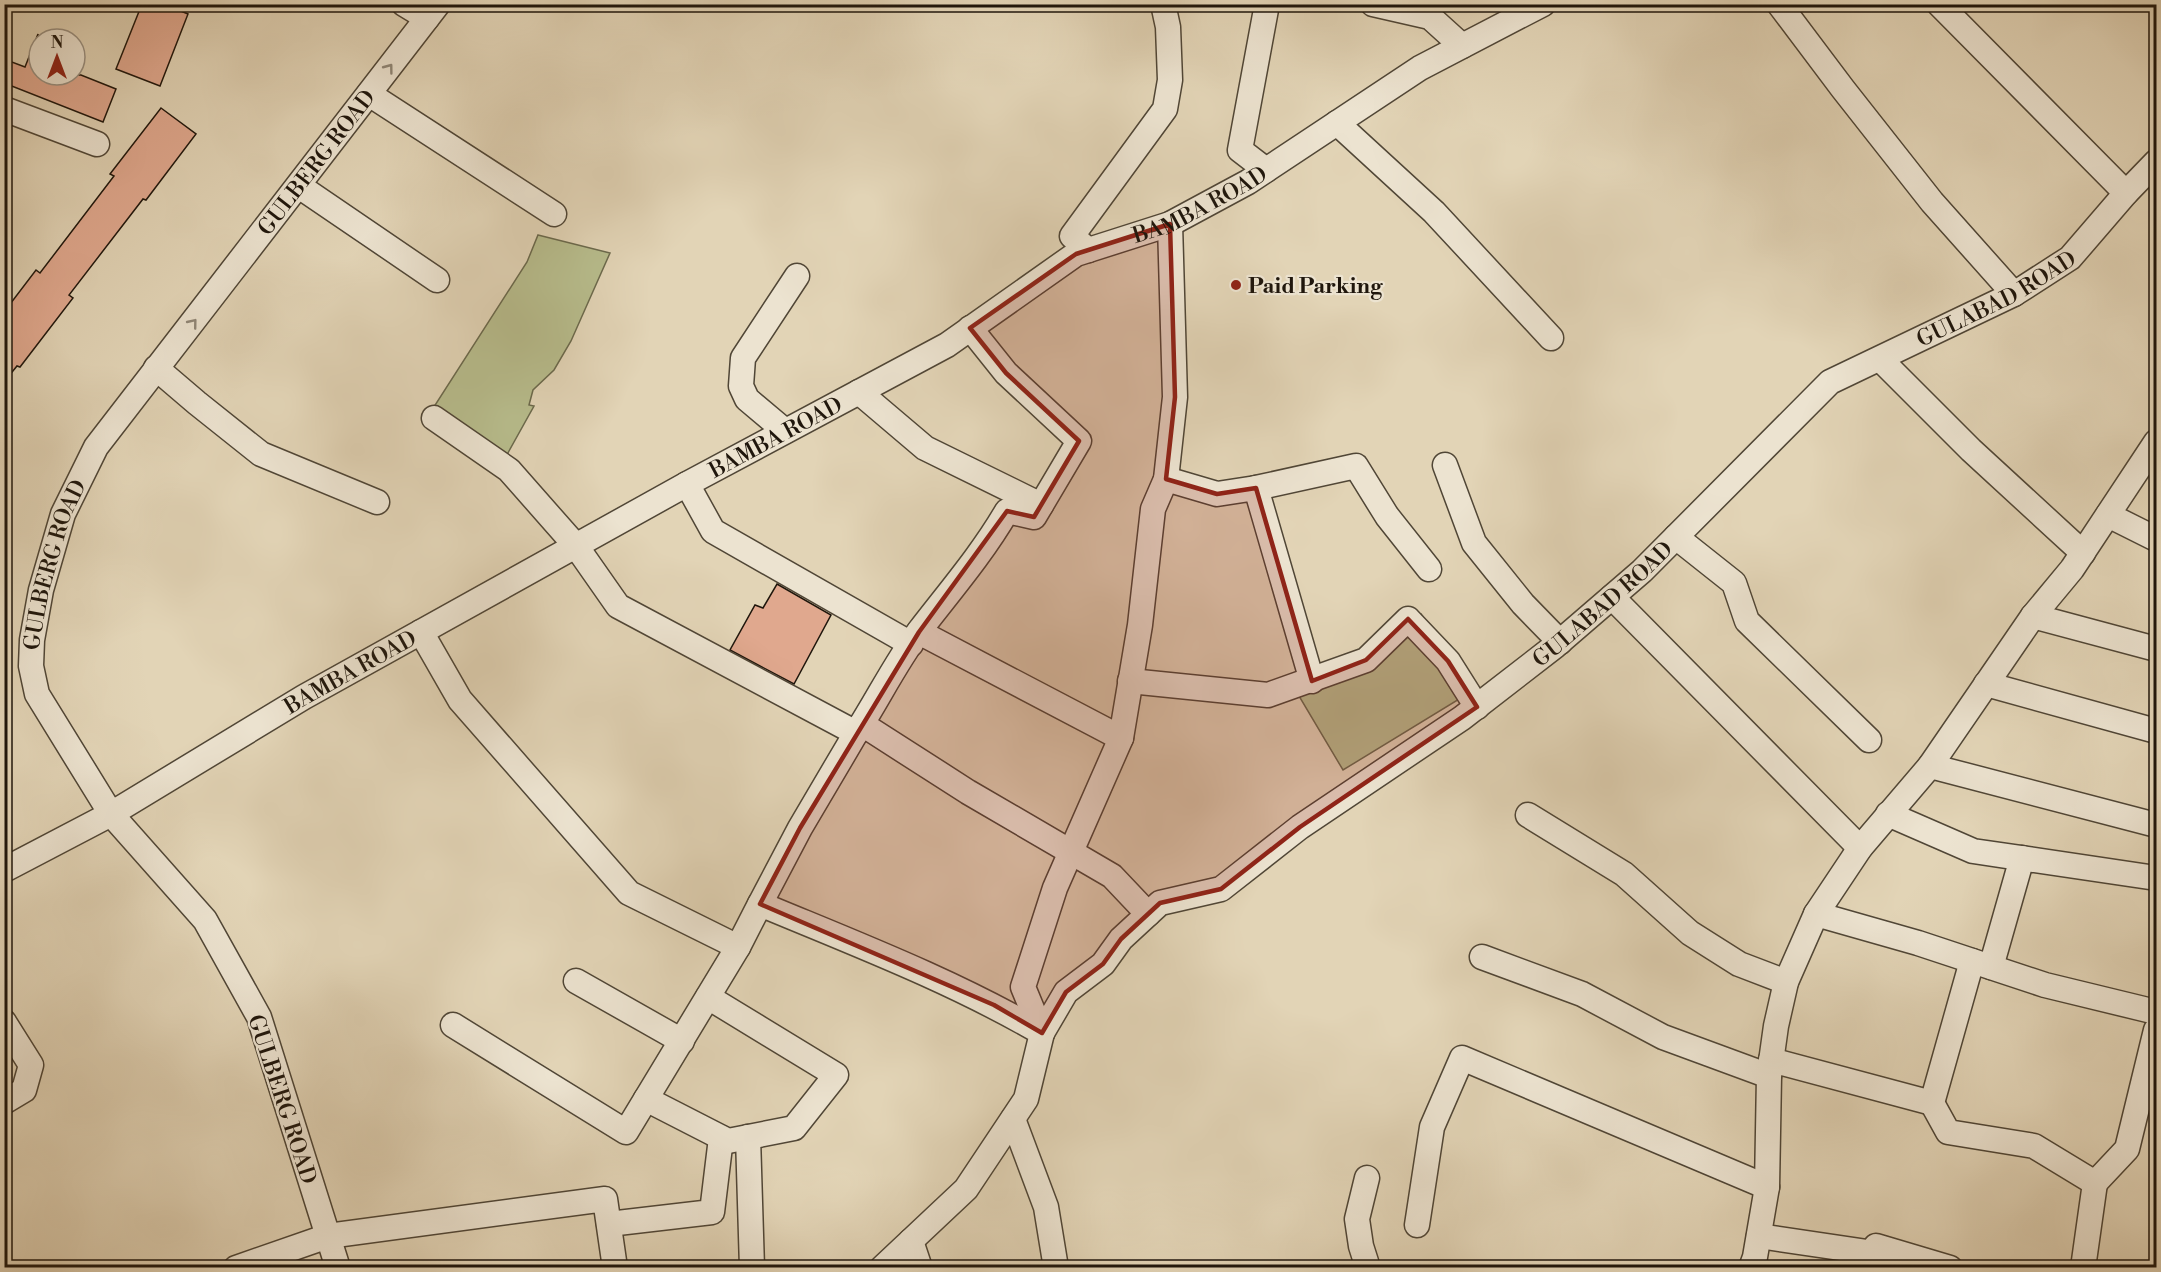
<svg xmlns="http://www.w3.org/2000/svg" width="2161" height="1272" viewBox="0 0 2161 1272" font-family="'Libre Bodoni',serif">
  <rect width="100%" height="100%" fill="#e2d4b6"/>
  <filter id="stains"><feTurbulence type="fractalNoise" baseFrequency=".00333" numOctaves="4"/><feColorMatrix values="0 0 0 0 .2 0 0 0 0 .09 0 0 0 0 .02 0 0 0 .5 -.17"/></filter>
  <radialGradient id="worn" r=".72"><stop offset=".6" stop-color="#630" stop-opacity="0"/><stop offset="1" stop-color="#630" stop-opacity=".3"/></radialGradient>
  <g fill="#b7bc8c" stroke="#6b694c" stroke-width="1.5">
    <path d="M538,235L610,253L571,341L554,370L533,390L529,405L534,406L504,460L430,413L527,262Z"/>
    <path d="M1421,614L1474,690L1343,770L1296,691Z"/>
  </g>
  <g fill="#e0a88e" stroke="#1f160c" stroke-width="1.5">
    <path d="M142,4H164L188,14L160,86L116,69Z"/>
    <path d="M38,34L39,75H81L116,89L103,122L4,83V59L25,67Z"/>
    <path d="M161,108L196,134L146,200L143,199L69,295L73,298L20,367L17,366L4,382V312L36,270L40,273L114,176L110,174Z"/>
    <path d="M777,584L831,615L794,684L730,650L755,605L763,608Z"/>
  </g>
  <g fill="none" stroke-linecap="round" stroke-linejoin="round">
    <g stroke="#504636" stroke-width="27">
      <g id="minor">
        <path d="M404,4L427,18"/>
        <path d="M1373,4L1430,17L1462,46"/>
        <path d="M1779,4L1843,89L1932,202L2014,294"/>
        <path d="M1939,4L2126,193"/>
        <path d="M369,94L554,214"/>
        <path d="M4,109L97,144"/>
        <path d="M1337,123L1434,212L1551,338"/>
        <path d="M1266,170L1240,150L1267,4"/>
        <path d="M299,186L437,280"/>
        <path d="M1088,250L1072,236L1165,109L1170,80L1168,27L1163,4"/>
        <path d="M1880,359L1971,450L2083,553"/>
        <path d="M156,368L197,403L261,454L377,502"/>
        <path d="M859,392L925,448L1041,505"/>
        <path d="M434,418L509,470L576,546L618,606L856,733L800,828L760,904"/>
        <path d="M785,431L747,399L741,386L743,358L797,276"/>
        <path d="M1445,465L1474,543L1523,604L1560,642"/>
        <path d="M1166,479L1217,494L1256,488L1312,681"/>
        <path d="M687,484L713,531L911,644"/>
        <path d="M1256,488L1356,466L1387,516L1429,569"/>
        <path d="M2108,515L2156,539"/>
        <path d="M1676,537L1734,583L1747,621L1869,740"/>
        <path d="M1612,597L1860,848"/>
        <path d="M2033,616L2156,649"/>
        <path d="M421,632L460,700L629,893L738,947"/>
        <path d="M919,632L1121,738"/>
        <path d="M1130,681L1268,695L1366,660L1408,619L1448,661L1477,707"/>
        <path d="M1986,684L2156,731"/>
        <path d="M862,724L968,792L1112,876L1148,914"/>
        <path d="M856,733C878,699 896,662 920,630C950,591 982,554 1007,511L1034,517L1079,441L1006,373L970,328"/>
        <path d="M1930,766L2156,825"/>
        <path d="M1888,814L1973,851L2156,878"/>
        <path d="M1528,815L1624,874L1690,933L1739,964L1786,982"/>
        <path id="s1" d="M4,870L111,814L304,697L687,484L947,345L1076,254L1170,224L1248,182L1420,68L1543,4"/>
        <path d="M1816,914L1918,943L2045,985L2156,1012"/>
        <path d="M1482,957L1582,994L1663,1037L1769,1076"/>
        <path d="M1991,967L2022,858"/>
        <path d="M576,981L682,1041"/>
        <path d="M4,1022L31,1065L24,1090L4,1102"/>
        <path d="M453,1025L626,1132L738,947L760,904C856,944 953,981 1042,1033L1026,1099L966,1189L882,1268"/>
        <path id="s2" d="M1042,1033L1066,992L1103,964L1121,939L1160,903L1221,889L1300,827L1462,718L1555,646L1642,571L1830,382L2014,294L2070,258L2126,193L2156,162"/>
        <path d="M1042,1033L1023,987L1055,888L1121,738L1140,625L1153,509L1166,479L1175,397L1170,224"/>
        <path d="M1771,1060L1932,1103L1972,961"/>
        <path d="M646,1099L728,1141L794,1128L836,1075L708,997"/>
        <path d="M1932,1103L1948,1132L2034,1146L2095,1183L2083,1268"/>
        <path d="M1013,1119L1046,1207L1056,1268"/>
        <path d="M748,1137L752,1268"/>
        <path d="M1367,1178L1357,1219L1361,1246L1368,1268"/>
        <path d="M2095,1183L2127,1149L2156,1030"/>
        <path d="M609,1224L712,1212L721,1138"/>
        <path d="M1417,1225L1432,1127L1462,1058L1767,1187"/>
        <path d="M1759,1236L1874,1253"/>
        <path d="M911,1241L920,1268"/>
        <path d="M1871,1262L1876,1246L1950,1268"/>
        <path d="M236,1268L328,1236L605,1199L615,1268"/>
        <path id="s3" d="M338,1268L259,1017L205,920L111,814L37,694L31,666L32,640L41,590L63,514L96,447L438,4"/>
        <path d="M1751,1268L1755,1257L1767,1187L1769,1076L1776,1026L1786,982L1816,914L1860,848L1930,766L2033,616L2072,569L2156,442"/>
      </g>
    </g>
    <use href="#minor" stroke="#ece3d0" stroke-width="24"/>
  </g>
  <defs><path id="oneway-chevron" d="M-2-3.5L2.5 0L-2 3.5" fill="none" stroke-width="1.6" stroke-linecap="round" stroke-linejoin="round" transform="scale(1.5)"/></defs>
  <g stroke="#908778">
    <use href="#oneway-chevron" transform="translate(389 68) rotate(-53)"/>
    <use href="#oneway-chevron" transform="translate(193 323) rotate(-51)"/>
  </g>
  <path fill="#8f2418" fill-opacity="0.2" stroke="#8f2418" stroke-width="4.5" stroke-linejoin="round" d="M1170,224L1175,397L1166,479L1217,494L1256,488L1312,681L1366,660L1408,619L1448,661L1477,707L1300,827L1221,889L1160,903L1121,939L1103,964L1066,992L1042,1033L994,1005L760,904L800,828L919,632L1007,511L1034,517L1079,441L1006,373L970,328L1076,254Z"/>
  <circle fill="#8f2418" stroke="#ece3d0" stroke-width="2" cx="1236" cy="285" r="6"/>
  <g text-anchor="middle" stroke-width="4.5" stroke-linejoin="round" paint-order="stroke">
    <g font-size="22" fill="#1f160c" stroke="#ece3d0">
      <text dy="8" stroke="none"><textPath href="#s3" startOffset="1276">GULBERG ROAD</textPath></text>
      <text dy="8" stroke="none"><textPath href="#s1" startOffset="1371">BAMBA ROAD</textPath></text>
      <text dy="8" stroke="none"><textPath href="#s2" startOffset="1221">GULABAD ROAD</textPath></text>
      <text dy="8" stroke="none"><textPath href="#s1" startOffset="885">BAMBA ROAD</textPath></text>
      <text dy="8" stroke="none"><textPath href="#s3" startOffset="790">GULBERG ROAD</textPath></text>
      <text dy="8" stroke="none"><textPath href="#s2" startOffset="717">GULABAD ROAD</textPath></text>
      <text dy="8" stroke="none"><textPath href="#s1" startOffset="399">BAMBA ROAD</textPath></text>
      <text transform="translate(283 1099) rotate(72)" y="8">GULBERG ROAD</text>
    </g>
    <g font-size="22" font-weight="bold" fill="#1f160c" stroke="#ece3d0" text-anchor="start">
      <text x="1248" y="293">Paid Parking</text>
    </g>
  </g>
  <rect width="2161" height="1272" fill="none" stroke="#e2d4b6" stroke-width="24"/>
  <rect x="6" y="6" width="2149" height="1260" fill="none" stroke="#1f160c" stroke-width="3"/>
  <rect x="12" y="12" width="2137" height="1248" fill="none" stroke="#1f160c" stroke-width="1.5"/>
  <g transform="translate(57 57)"><circle r="28" fill="#ece3d0" stroke="#9a9182" stroke-width="1.5"/>
  <path d="M0-4.5L10 22L0 15L-10 22Z" fill="#8f2418"/>
  <text y="-9" font-size="16" font-weight="bold" text-anchor="middle" fill="#1f160c">N</text>
  </g>
  <rect width="100%" height="100%" filter="url(#stains)"/>
  <rect width="100%" height="100%" fill="url(#worn)"/>
</svg>
